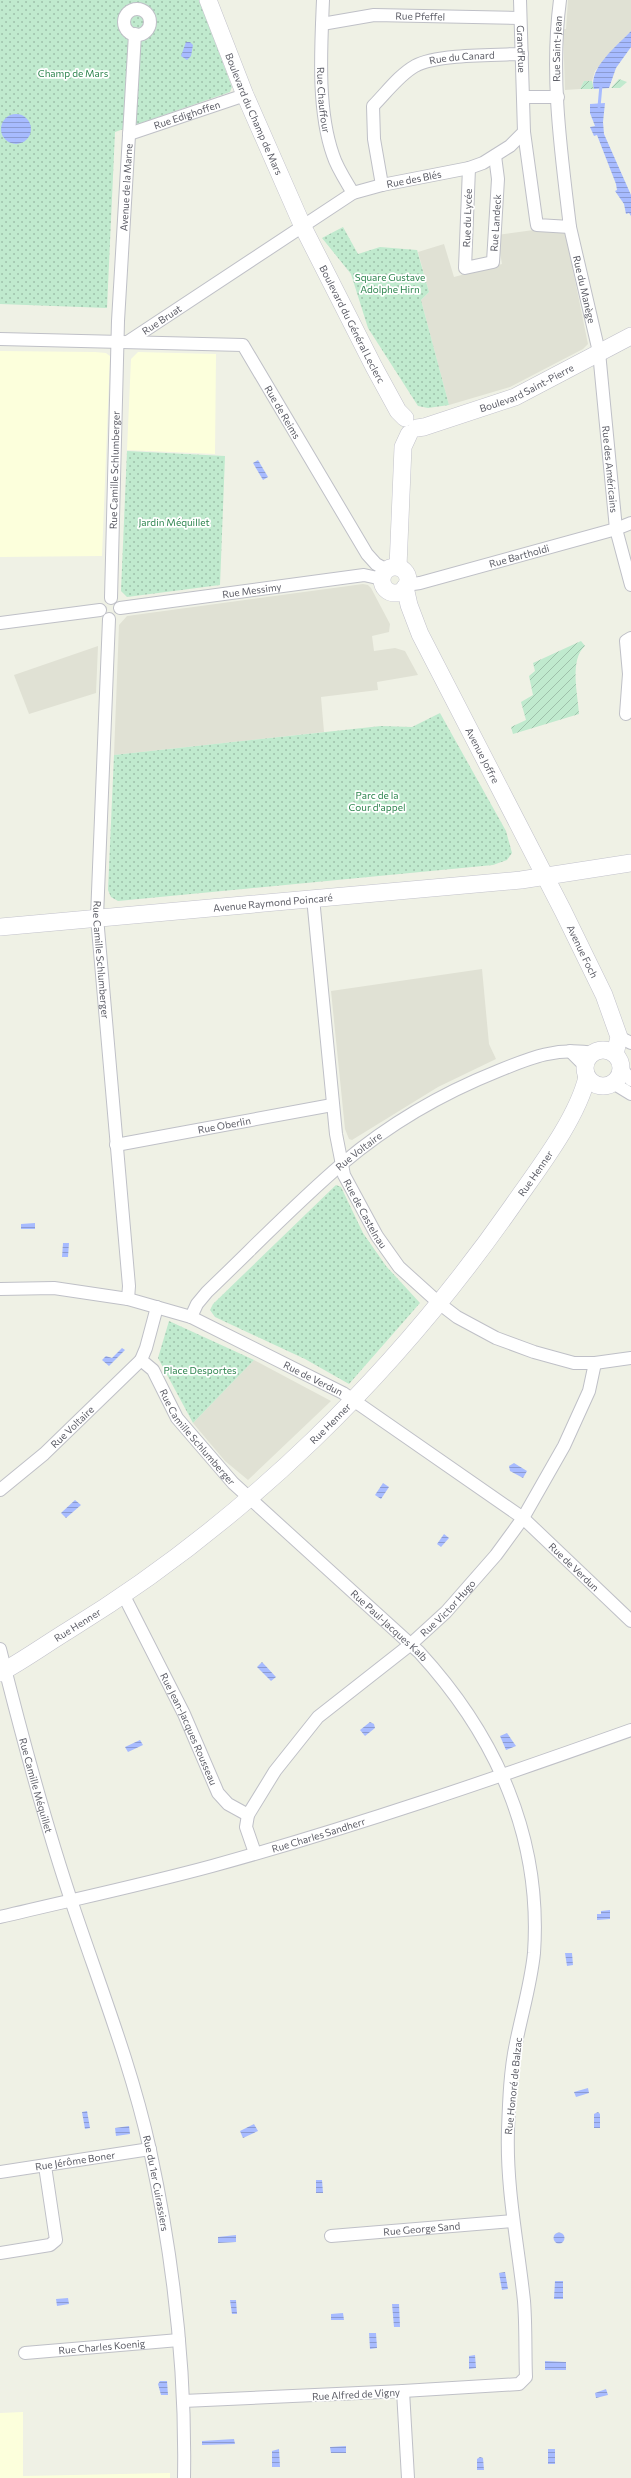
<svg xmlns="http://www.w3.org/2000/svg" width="631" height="2478" viewBox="0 0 631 2478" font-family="Commissioner,sans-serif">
  <defs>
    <pattern id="park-dots" width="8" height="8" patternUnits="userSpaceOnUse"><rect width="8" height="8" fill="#c0eace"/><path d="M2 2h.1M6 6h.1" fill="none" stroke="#9fc1ab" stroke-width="1.8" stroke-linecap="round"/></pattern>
    <pattern id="garden-furrows" width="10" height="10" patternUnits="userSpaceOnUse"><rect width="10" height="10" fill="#c0eace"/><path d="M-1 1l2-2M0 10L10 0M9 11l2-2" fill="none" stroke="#9fc1ab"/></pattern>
    <pattern id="water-rules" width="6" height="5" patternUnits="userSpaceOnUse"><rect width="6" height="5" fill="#a7bbff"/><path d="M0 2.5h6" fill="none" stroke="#8b9bd2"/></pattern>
  </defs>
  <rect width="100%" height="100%" fill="#eff1e5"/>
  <g fill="#fcffdc">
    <path d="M0,351L95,352L106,353L110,356L102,556L0,557Z"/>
    <path d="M138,352L216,354L215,454L127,450L131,359Z"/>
    <path d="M23,2412V2476L170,2473V2478H0V2413Z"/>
  </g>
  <g fill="#e0e1d4">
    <path d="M568,0H631V31L595,71L592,81H584L580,89L565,90L563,29H566Z"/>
    <path d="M548,228L565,231L588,344L583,349L510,387L449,405L421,300L429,292L418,252L444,244L454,277L502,264L497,235Z"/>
    <path d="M363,584L368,585L371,588L390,624L389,632L372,636L374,651L395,648L405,651L418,675L377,682L378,690L321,697L324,732L114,755L119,625L127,616Z"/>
    <path d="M98,646L96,693L29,714L14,675Z"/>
    <path d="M482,969L489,1044L496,1059L438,1087L352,1140L349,1139L345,1129L331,991Z"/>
    <path d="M254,1360L331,1401L248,1480L225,1461L193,1423Z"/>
  </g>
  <g fill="url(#park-dots)">
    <path d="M0,0H199L232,87L230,92L115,132L107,308L0,304Z"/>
    <path d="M343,227L358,254L380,247L417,250L429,292L421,300L449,405L428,408L418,406L368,328L351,274L322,238Z"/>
    <path d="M127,451L225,456L220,585L127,597L121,591Z"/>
    <path d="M440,713L506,831L512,853L507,860L493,865L118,901L111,897L108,890L114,755L381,726L412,727Z"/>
    <path d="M336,1185L341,1187L363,1233L386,1266L420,1303L349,1384L305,1359L215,1317L210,1310L213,1304Z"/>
    <path d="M169,1321L254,1360L193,1423L158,1358Z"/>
  </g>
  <g fill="url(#garden-furrows)">
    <path d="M619,79L627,82L620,88H611Z"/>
    <path d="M584,81H592L594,89H580Z"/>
    <path d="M581,641L585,646C569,660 578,694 579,714L513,734L511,727L526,720L521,702L533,695L529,676L535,671L533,663Z"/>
  </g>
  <g fill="url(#water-rules)">
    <path d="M631,31V47L616,68L609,88L594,89C588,68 618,45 631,31Z"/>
    <path d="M186,42H190L193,45L191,56L187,60L181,56Z"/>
    <path d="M605,103L603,122L604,134L631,195V216L629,213L626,214L624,204L615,191L617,190L616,184L597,135L594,136L590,127L595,126L590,113V104Z"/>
    <circle cx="16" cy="129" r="15"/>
    <path d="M258,460L268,477L263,480L253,463Z"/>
    <path d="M35,1223V1229H21V1224Z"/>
    <path d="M63,1243H69L68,1257H62Z"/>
    <path d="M122,1348L125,1350L109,1366L102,1360L106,1356L112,1358Z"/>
    <path d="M514,1463L527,1471L523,1478L510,1471L509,1466Z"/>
    <path d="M383,1483L389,1487L381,1499L375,1495Z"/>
    <path d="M75,1500L81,1505L66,1518L61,1513Z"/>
    <path d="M444,1534L449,1538L441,1547L437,1544Z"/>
    <path d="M262,1662L276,1677L271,1681L257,1667Z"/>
    <path d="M370,1722L374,1724L375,1728L365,1736L360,1730Z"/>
    <path d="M507,1733L516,1746L506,1750L500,1736Z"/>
    <path d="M140,1740L143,1745L128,1752L125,1747Z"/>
    <path d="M610,1910V1919L597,1920V1914H601V1911Z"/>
    <path d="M565,1953H572L573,1965L567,1966Z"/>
    <path d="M588,2088L589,2093L576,2097L574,2092Z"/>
    <path d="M87,2111L90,2128L85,2129L82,2112Z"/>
    <path d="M598,2112L600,2114V2128H594V2114Z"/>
    <path d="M254,2124L258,2131L243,2138L240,2131Z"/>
    <path d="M129,2126L130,2134L116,2136L115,2128Z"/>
    <path d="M316,2180H322L323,2193H316Z"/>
    <circle cx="559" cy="2238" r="5.5"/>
    <path d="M236,2235V2242L218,2243V2237Z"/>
    <path d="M505,2272L508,2289L502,2290L499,2273Z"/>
    <path d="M555,2281H563V2299H554Z"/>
    <path d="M68,2298L69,2304L57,2306L56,2299Z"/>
    <path d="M230,2300H236L237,2314H232Z"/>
    <path d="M392,2304H399L400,2327H394Z"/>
    <path d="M343,2313L344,2320H331V2314Z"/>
    <path d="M369,2333H376L377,2348L370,2349Z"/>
    <path d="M475,2355L476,2368L469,2369V2356Z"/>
    <path d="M545,2361L566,2362V2370H545Z"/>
    <path d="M160,2381H167L168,2395H161L158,2384Z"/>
    <path d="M606,2389L608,2395L596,2398L595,2393Z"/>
    <path d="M234,2439L235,2444L202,2445V2441Z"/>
    <path d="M346,2446V2453H331L330,2447Z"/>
    <path d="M279,2449L280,2467H272V2451Z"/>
    <rect x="548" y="2449" width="7" height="15"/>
    <path d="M480,2457L483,2458L484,2470H477V2459Z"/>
  </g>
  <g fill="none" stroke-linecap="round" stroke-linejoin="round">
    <path stroke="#a7bbff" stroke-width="3" d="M599,107L601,85"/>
    <g stroke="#bfc0c7" stroke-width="14">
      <g id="street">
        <path id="s1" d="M323,0C321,48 317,110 333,155C337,168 346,181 353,193"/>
        <path id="s2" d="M520,0L524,132L536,219L537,225L570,227C561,152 550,75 560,0"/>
        <circle cx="137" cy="22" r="13"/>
        <path id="s3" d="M322,24L374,15L519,18"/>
        <path d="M524,97H558"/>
        <path id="s4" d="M129,134L245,95"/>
        <path id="s5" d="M469,168L465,268L493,262L498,179L495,156"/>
        <path id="s6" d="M382,185L374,139L373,106C386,93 399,75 415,66C435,54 496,55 522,54"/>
        <path id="s7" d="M570,227L599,352L616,529L631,585"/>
        <path id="s8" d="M0,339L243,345L367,554L376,564L387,570"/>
        <path id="s9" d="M129,341L353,193L382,185L469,168L483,163L510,146L524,132"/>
        <path id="s10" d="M407,583L413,584L420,583L616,529L631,523"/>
        <path id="s11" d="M111,598L118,321L135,34"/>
        <path id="s12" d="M120,608L364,575L382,579"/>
        <path id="s13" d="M109,619L97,917L129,1286L128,1299"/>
        <path d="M0,623L100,610"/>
        <path d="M626,714L629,674L626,641L631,638"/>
        <path id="s14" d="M313,898L336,1134L344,1175L377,1236L399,1267L440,1304L457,1317L496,1338L534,1352L574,1363H595L631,1358"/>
        <path d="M619,1037L631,1043"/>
        <path d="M570,1051L585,1066"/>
        <path d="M622,1069L631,1080"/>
        <path d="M613,1083L631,1094"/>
        <path id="s15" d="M116,1145L332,1105"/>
        <path id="s16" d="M0,1289L54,1288L128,1299L191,1317L343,1393L523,1518L631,1621"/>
        <path id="s17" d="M157,1307L146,1348L141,1360L153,1370L177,1418L233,1483L419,1652C496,1736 542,1837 534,1953C531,1983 522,2013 516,2043C510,2071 509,2102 508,2130C506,2188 518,2244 524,2301C526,2326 525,2352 526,2377L519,2384L403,2391L183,2401"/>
        <path id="s18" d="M191,1317L197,1304L207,1292C252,1249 296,1203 343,1163C388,1125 443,1093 498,1071C532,1057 557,1047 594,1053"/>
        <path id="s19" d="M0,1490L44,1454L141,1360"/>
        <path id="s20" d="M124,1596L184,1714L218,1793L228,1804L248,1815"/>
        <path id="s21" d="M0,1649C22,1737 45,1824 74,1909C101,1989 132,2068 150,2150C173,2257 186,2369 184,2478"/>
        <path id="s22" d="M255,1853L246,1827L248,1815L275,1771L318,1717L411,1644L446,1612L496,1555L523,1518L564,1446L589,1391L595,1363"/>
        <path id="s23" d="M0,1917C71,1900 142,1885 212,1866C354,1827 493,1779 631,1730"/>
        <path id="s24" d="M0,2172L150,2149"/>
        <path id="s25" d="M331,2236L512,2221"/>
        <path d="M0,2253L50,2245L56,2240L45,2166"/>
        <path id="s26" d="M25,2353L179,2340"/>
        <path d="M403,2391L408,2478"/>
      </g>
    </g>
    <g stroke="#c2c2cb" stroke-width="18">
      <g id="secondary">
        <path id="s27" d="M208,0L245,95L303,227L374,367L398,411L405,418"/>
        <path id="s28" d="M417,428L424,427L515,397L631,336"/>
        <path d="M398,567L403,447L409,434"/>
        <circle cx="395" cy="580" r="13"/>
        <path id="s29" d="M405,587L409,605L420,634L563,911L604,995L619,1037L615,1054"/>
        <path id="s30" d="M0,927L521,880L631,863"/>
        <circle cx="603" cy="1068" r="18"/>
        <path id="s31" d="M0,1673C24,1660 46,1644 69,1630C245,1522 395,1374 513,1205C538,1169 577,1119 587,1077"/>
      </g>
    </g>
    <use href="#street" stroke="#fff" stroke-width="12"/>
    <use href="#secondary" stroke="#fff" stroke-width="17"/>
  </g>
  <g text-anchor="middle" stroke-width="3.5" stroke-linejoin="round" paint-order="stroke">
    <g font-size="10" fill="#5d5e67" stroke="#fff">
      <text dy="4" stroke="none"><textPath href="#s3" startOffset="99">Rue Pfeffel</textPath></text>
      <text dy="4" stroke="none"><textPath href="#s2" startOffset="49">Grand'Rue</textPath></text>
      <text dy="4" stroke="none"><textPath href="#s2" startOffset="438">Rue Saint-Jean</textPath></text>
      <text dy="4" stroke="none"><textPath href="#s6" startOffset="186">Rue du Canard</textPath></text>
      <text dy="4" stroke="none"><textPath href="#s1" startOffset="100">Rue Chauffour</textPath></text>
      <text dy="4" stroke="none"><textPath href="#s4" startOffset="61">Rue Edighoffen</textPath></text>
      <text dy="4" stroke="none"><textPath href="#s27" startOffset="123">Boulevard du Champ de Mars</textPath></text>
      <text dy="4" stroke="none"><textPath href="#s9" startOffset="331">Rue des Blés</textPath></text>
      <text dy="4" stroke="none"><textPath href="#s11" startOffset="411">Avenue de la Marne</textPath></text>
      <text transform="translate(467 218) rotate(-88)" y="4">Rue du Lycée</text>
      <text dy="4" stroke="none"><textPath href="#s5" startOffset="168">Rue Landeck</textPath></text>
      <text dy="4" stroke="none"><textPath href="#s7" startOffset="64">Rue du Manège</textPath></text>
      <text dy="4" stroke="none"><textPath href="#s9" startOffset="39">Rue Bruat</textPath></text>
      <text dy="4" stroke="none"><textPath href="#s27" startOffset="355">Boulevard du Général Leclerc</textPath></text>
      <text dy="4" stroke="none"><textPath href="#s28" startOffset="117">Boulevard Saint-Pierre</textPath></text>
      <text dy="4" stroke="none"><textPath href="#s8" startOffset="321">Rue de Reims</textPath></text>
      <text dy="4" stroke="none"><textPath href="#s7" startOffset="246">Rue des Américains</textPath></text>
      <text dy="4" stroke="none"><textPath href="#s11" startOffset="128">Rue Camille Schlumberger</textPath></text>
      <text dy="4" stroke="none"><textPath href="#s10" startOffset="116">Rue Bartholdi</textPath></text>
      <text dy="4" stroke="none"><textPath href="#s12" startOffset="133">Rue Messimy</textPath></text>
      <text dy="4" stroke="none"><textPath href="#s29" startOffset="186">Avenue Joffre</textPath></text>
      <text dy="4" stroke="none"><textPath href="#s30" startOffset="274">Avenue Raymond Poincaré</textPath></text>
      <text dy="4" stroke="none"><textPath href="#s29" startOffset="406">Avenue Foch</textPath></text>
      <text dy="4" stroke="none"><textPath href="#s13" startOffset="341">Rue Camille Schlumberger</textPath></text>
      <text dy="4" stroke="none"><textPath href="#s15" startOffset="110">Rue Oberlin</textPath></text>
      <text dy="4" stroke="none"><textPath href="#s18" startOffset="237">Rue Voltaire</textPath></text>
      <text dy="4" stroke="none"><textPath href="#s31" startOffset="739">Rue Henner</textPath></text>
      <text dy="4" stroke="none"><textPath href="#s14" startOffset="323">Rue de Castelnau</textPath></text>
      <text dy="4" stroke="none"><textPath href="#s16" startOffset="331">Rue de Verdun</textPath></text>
      <text dy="4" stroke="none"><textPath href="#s31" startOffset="415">Rue Henner</textPath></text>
      <text dy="4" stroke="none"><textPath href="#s19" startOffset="96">Rue Voltaire</textPath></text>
      <text dy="4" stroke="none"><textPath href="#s17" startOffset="152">Rue Camille Schlumberger</textPath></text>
      <text dy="4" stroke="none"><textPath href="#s16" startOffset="654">Rue de Verdun</textPath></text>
      <text dy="4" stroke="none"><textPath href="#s22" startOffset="330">Rue Victor Hugo</textPath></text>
      <text dy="4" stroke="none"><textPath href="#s31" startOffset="91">Rue Henner</textPath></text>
      <text dy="4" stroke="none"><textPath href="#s17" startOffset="422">Rue Paul-Jacques Kalb</textPath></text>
      <text dy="4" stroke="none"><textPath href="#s20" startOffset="148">Rue Jean-Jacques Rousseau</textPath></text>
      <text dy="4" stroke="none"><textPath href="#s21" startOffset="141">Rue Camille Méquillet</textPath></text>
      <text dy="4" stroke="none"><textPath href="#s23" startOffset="329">Rue Charles Sandherr</textPath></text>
      <text transform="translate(513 2086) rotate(-84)" y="4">Rue Honoré de Balzac</text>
      <text dy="4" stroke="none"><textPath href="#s24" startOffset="76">Rue Jérôme Boner</textPath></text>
      <text dy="4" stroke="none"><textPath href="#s21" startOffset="557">Rue du 1er Cuirassiers</textPath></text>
      <text dy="4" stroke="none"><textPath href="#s25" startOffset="91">Rue George Sand</textPath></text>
      <text dy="4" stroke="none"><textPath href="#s26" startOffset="77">Rue Charles Koenig</textPath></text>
      <text transform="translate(356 2394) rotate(-3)" y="4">Rue Alfred de Vigny</text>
    </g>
    <g font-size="10" fill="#2e854f" stroke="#fff">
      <text x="73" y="77">Champ de Mars</text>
      <text x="390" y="281">Square Gustave<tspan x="390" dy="12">Adolphe Hirn</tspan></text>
      <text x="174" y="526">Jardin Méquillet</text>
      <text x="377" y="799">Parc de la<tspan x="377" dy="12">Cour d'appel</tspan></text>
      <text x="200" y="1374">Place Desportes</text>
    </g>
  </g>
</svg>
